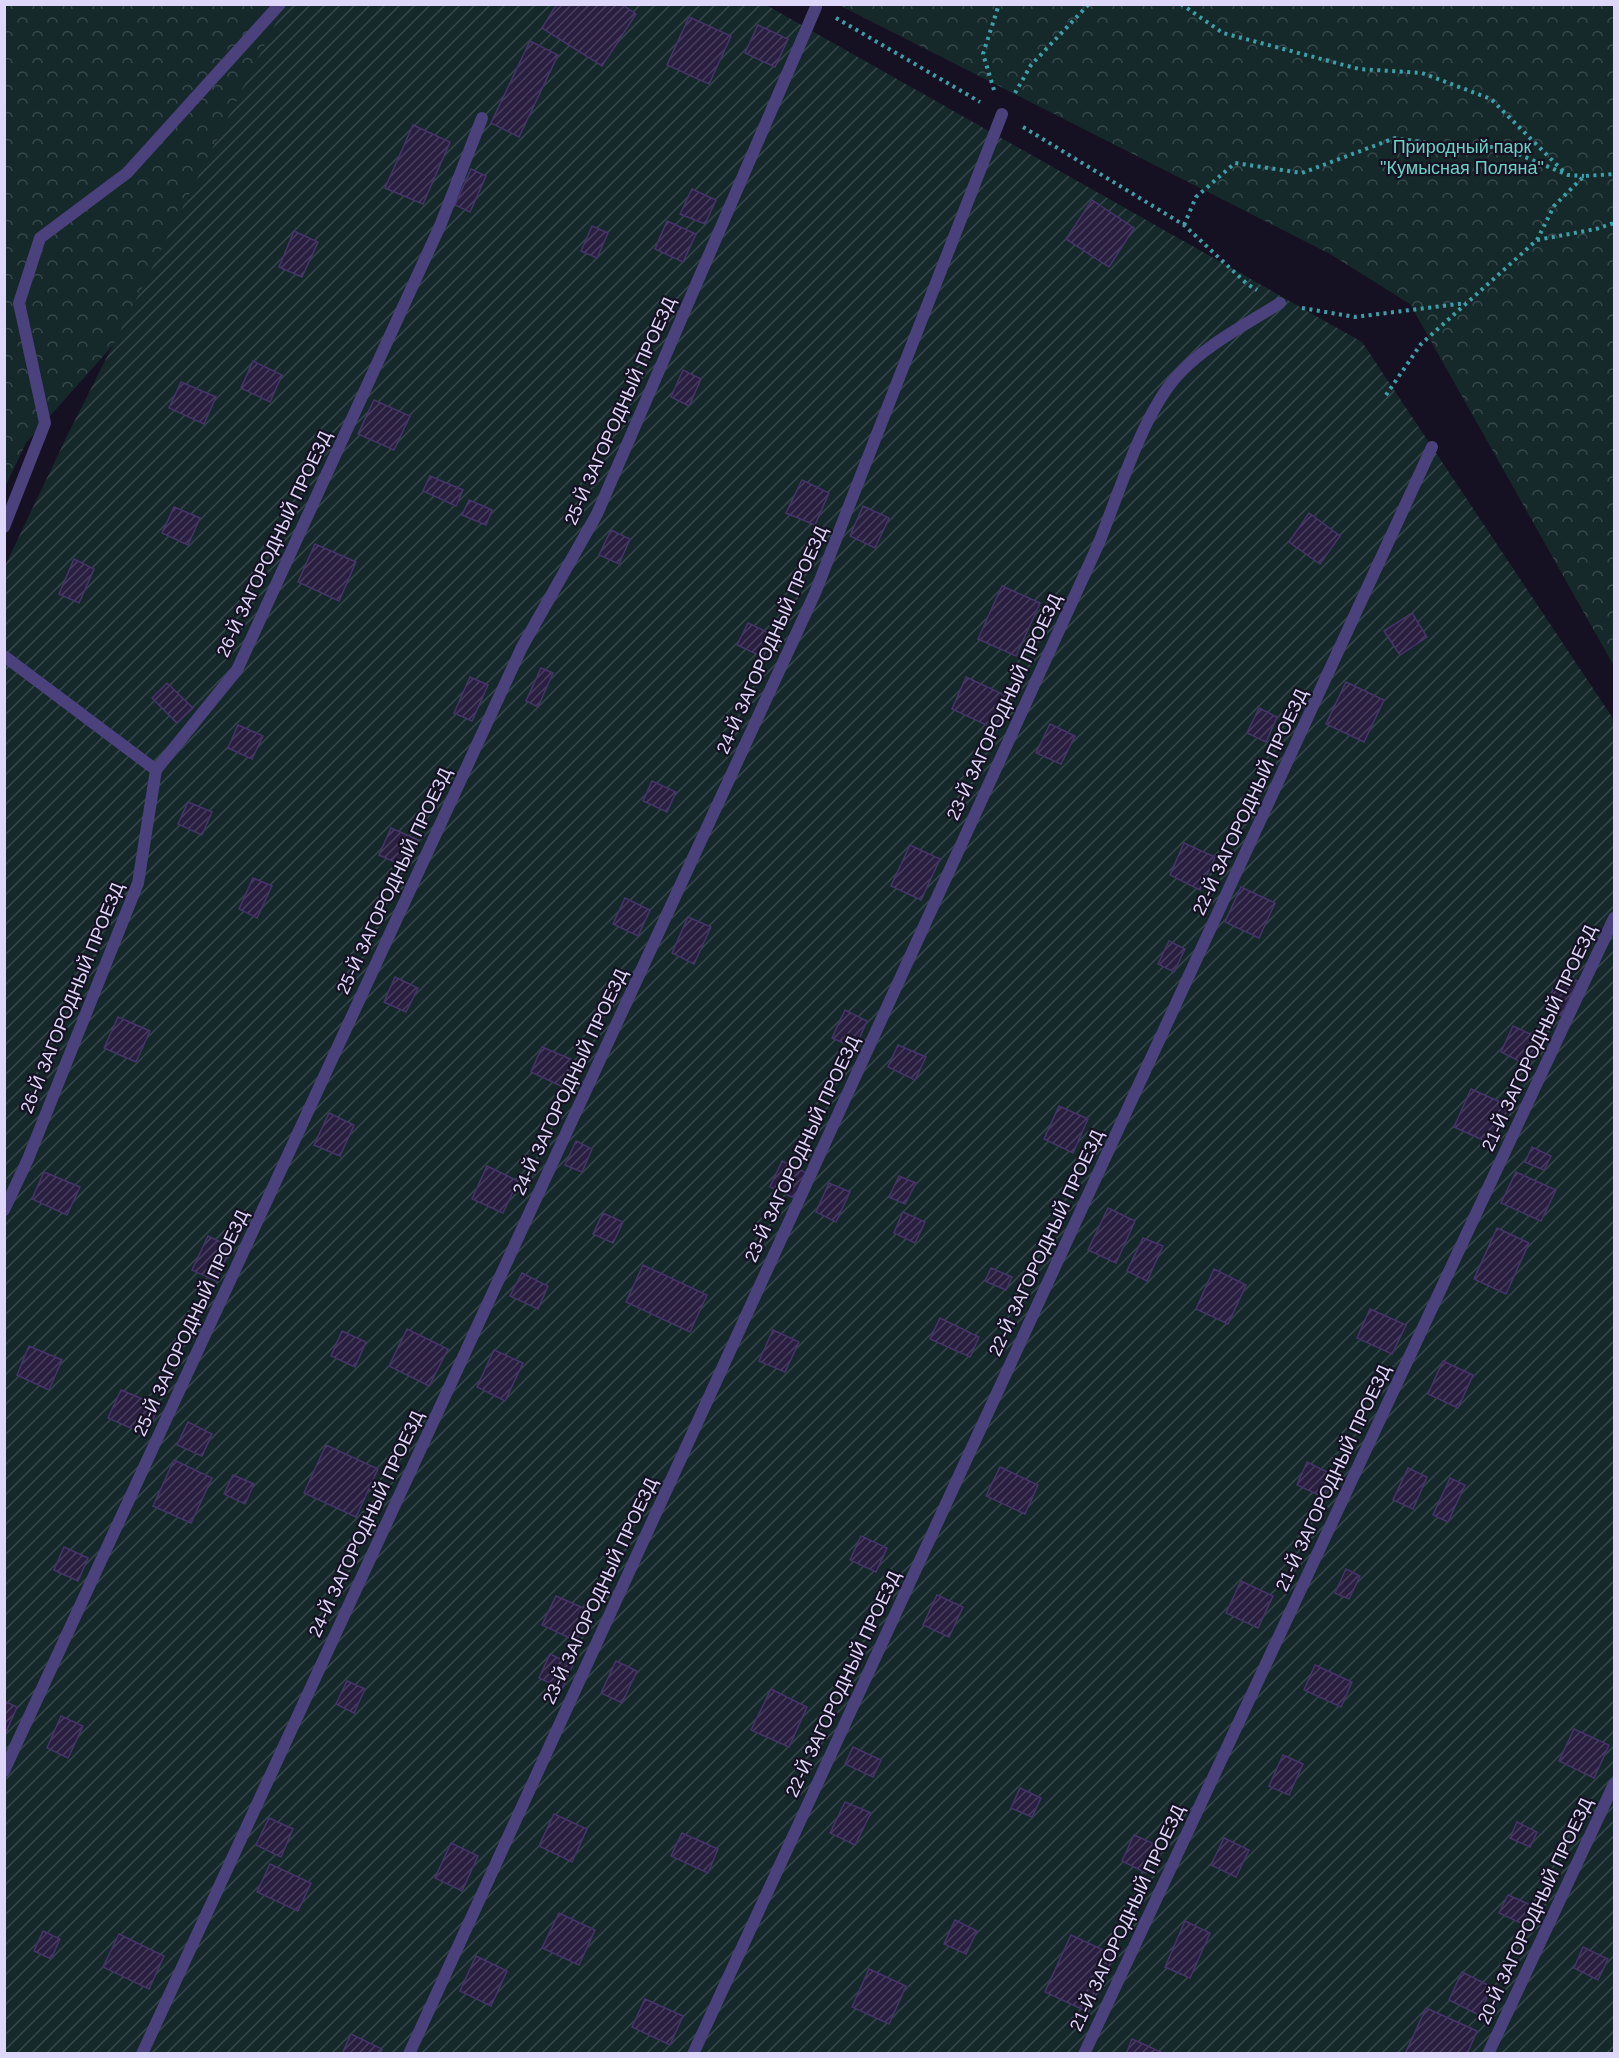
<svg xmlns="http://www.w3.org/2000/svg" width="1619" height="2058" viewBox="0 0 1619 2058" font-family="Arial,sans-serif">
  <defs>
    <pattern id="forest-crowns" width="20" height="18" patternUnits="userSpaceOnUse" patternTransform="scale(1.5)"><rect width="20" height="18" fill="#15292b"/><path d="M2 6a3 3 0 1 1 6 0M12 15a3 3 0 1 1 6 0" fill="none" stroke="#37474b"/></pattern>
    <pattern id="garden-furrows" width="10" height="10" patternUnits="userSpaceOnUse" patternTransform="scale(1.5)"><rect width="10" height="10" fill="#15292b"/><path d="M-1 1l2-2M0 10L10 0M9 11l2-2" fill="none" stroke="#37474b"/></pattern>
    <pattern id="building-hatch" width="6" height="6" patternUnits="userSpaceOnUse" patternTransform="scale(1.5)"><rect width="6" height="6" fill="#2a1f41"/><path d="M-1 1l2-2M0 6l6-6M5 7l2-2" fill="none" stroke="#483f5d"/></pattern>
  </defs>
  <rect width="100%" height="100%" fill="#161122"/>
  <g fill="url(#forest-crowns)">
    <path d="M5,5H415L26,443L5,487Z"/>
    <path d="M839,5H1614V666L1410,304L1330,254Z"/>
  </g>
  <path fill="url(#garden-furrows)" d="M285,5H766L1362,342L1614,720V2053H5L4,568L67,436Z"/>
  <g fill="url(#building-hatch)" stroke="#46346a" stroke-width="1.5">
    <path d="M557,4H621L636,14L602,66L542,28Z"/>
    <path d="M689,17L731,36L709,84L667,65Z"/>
    <path d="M758,25L788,39L775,67L745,53Z"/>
    <path d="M530,41L558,55L519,137L491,123Z"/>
    <path d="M413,125L450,142L423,204L385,188Z"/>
    <path d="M471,169L486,176L470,212L455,205Z"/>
    <path d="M692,189L716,200L705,224L680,214Z"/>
    <path d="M1092,200L1134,228L1109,267L1066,239Z"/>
    <path d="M667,221L696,234L683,262L655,249Z"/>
    <path d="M592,226L608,233L597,258L581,251Z"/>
    <path d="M294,231L318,242L302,277L279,267Z"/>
    <path d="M253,361L282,375L270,402L241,388Z"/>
    <path d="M683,370L701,379L689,406L671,397Z"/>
    <path d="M181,382L216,397L204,424L169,408Z"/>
    <path d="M374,400L410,416L394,450L358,434Z"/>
    <path d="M430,476L463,490L456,506L423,491Z"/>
    <path d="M802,480L829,493L815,525L786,513Z"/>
    <path d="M469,500L492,510L486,525L462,515Z"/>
    <path d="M863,506L889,518L875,548L850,536Z"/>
    <path d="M174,507L200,518L188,545L162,533Z"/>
    <path d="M1309,513L1340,536L1320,564L1289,542Z"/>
    <path d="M611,530L630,539L619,564L599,555Z"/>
    <path d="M315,544L356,562L339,601L298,582Z"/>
    <path d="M74,559L94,569L79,603L59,594Z"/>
    <path d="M1002,586L1040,603L1016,656L978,639Z"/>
    <path d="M1412,613L1427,637L1400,655L1384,631Z"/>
    <path d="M748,623L773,635L763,657L737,645Z"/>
    <path d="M541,668L553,673L538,707L526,701Z"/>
    <path d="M470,677L488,685L472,721L454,713Z"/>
    <path d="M966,677L1011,698L997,730L952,709Z"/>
    <path d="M1346,682L1384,700L1364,742L1326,724Z"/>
    <path d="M167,683L193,708L177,723L152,698Z"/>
    <path d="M1259,708L1277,717L1266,742L1247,733Z"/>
    <path d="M1050,724L1075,736L1061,764L1036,753Z"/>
    <path d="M238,725L263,736L252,759L228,748Z"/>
    <path d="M652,781L676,792L667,812L643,801Z"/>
    <path d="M188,802L212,812L202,835L178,824Z"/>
    <path d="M391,828L418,840L406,867L379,855Z"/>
    <path d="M1184,843L1215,857L1200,890L1170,875Z"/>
    <path d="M910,845L940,859L921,900L891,886Z"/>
    <path d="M253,878L272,886L257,918L239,909Z"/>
    <path d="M1241,887L1275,903L1259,938L1225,922Z"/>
    <path d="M625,898L650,910L638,936L613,924Z"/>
    <path d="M688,917L711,927L694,964L672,953Z"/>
    <path d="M1169,941L1185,949L1174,972L1158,964Z"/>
    <path d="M1561,973L1578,981L1561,1016L1544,1008Z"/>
    <path d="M395,977L418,988L406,1012L384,1002Z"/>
    <path d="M845,1010L867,1021L855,1048L832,1038Z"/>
    <path d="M118,1017L150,1031L136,1062L104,1048Z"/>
    <path d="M1513,1026L1541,1039L1529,1066L1501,1052Z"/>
    <path d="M898,1045L926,1057L915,1080L888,1067Z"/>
    <path d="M542,1047L575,1061L563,1087L531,1072Z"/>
    <path d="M1471,1089L1509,1106L1492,1144L1454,1127Z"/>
    <path d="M1059,1106L1088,1119L1073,1153L1044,1139Z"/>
    <path d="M329,1113L354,1125L340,1156L314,1145Z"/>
    <path d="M576,1141L592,1149L582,1172L565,1165Z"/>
    <path d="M1532,1147L1551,1156L1544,1170L1525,1162Z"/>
    <path d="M782,1161L807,1173L796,1199L770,1187Z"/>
    <path d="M487,1166L518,1181L503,1213L472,1199Z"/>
    <path d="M44,1172L80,1187L67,1215L32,1199Z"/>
    <path d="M1516,1172L1556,1190L1541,1221L1501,1203Z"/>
    <path d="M899,1176L916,1183L905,1204L889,1197Z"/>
    <path d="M829,1183L850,1192L836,1222L816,1212Z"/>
    <path d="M1108,1208L1135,1221L1116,1263L1088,1250Z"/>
    <path d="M903,1212L925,1222L915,1243L894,1233Z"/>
    <path d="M603,1213L623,1222L613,1243L593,1234Z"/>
    <path d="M1497,1228L1529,1243L1506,1294L1474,1279Z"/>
    <path d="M208,1236L231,1247L216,1281L192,1270Z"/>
    <path d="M1143,1238L1163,1246L1147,1281L1127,1271Z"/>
    <path d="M643,1265L707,1295L690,1332L626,1302Z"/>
    <path d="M991,1268L1012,1277L1006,1290L985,1281Z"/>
    <path d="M1214,1269L1246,1285L1228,1324L1196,1309Z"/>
    <path d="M522,1273L548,1286L538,1309L510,1296Z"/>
    <path d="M1370,1309L1406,1325L1392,1354L1357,1338Z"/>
    <path d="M940,1318L979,1337L970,1357L930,1339Z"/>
    <path d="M407,1329L448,1349L429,1386L389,1366Z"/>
    <path d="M773,1330L799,1342L785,1372L759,1361Z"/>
    <path d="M342,1331L366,1342L355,1367L331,1356Z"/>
    <path d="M29,1346L62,1360L49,1390L17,1375Z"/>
    <path d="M494,1350L523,1363L505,1401L477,1387Z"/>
    <path d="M1443,1361L1473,1375L1458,1408L1428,1394Z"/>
    <path d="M121,1390L159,1406L146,1435L108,1418Z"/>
    <path d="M188,1422L212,1434L202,1456L177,1445Z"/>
    <path d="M326,1445L378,1469L356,1517L304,1493Z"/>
    <path d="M174,1460L212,1478L191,1523L153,1506Z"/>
    <path d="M1307,1462L1333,1475L1323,1497L1297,1485Z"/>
    <path d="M1000,1467L1038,1485L1025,1514L986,1496Z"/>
    <path d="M1408,1468L1427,1477L1413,1509L1393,1500Z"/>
    <path d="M233,1475L254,1484L245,1504L224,1494Z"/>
    <path d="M1450,1478L1465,1485L1448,1522L1433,1515Z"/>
    <path d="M861,1536L887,1548L876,1572L850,1560Z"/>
    <path d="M64,1547L88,1558L78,1581L54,1570Z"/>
    <path d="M1346,1569L1360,1576L1349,1599L1335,1593Z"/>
    <path d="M1241,1581L1273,1596L1258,1628L1226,1613Z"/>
    <path d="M937,1595L963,1607L949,1637L923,1625Z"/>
    <path d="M556,1596L590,1611L576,1641L542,1625Z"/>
    <path d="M550,1654L573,1665L562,1689L539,1678Z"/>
    <path d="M616,1661L637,1671L622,1703L601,1693Z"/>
    <path d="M1315,1665L1352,1682L1341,1707L1304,1690Z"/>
    <path d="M347,1681L365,1689L354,1713L336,1704Z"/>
    <path d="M771,1689L807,1707L789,1747L751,1730Z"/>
    <path d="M4,1701L17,1707L6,1732L4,1731Z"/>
    <path d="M61,1716L83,1726L68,1758L47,1748Z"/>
    <path d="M1574,1729L1609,1745L1594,1778L1559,1761Z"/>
    <path d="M853,1747L881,1760L873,1777L845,1764Z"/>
    <path d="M1283,1755L1303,1764L1289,1795L1269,1786Z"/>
    <path d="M1020,1788L1041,1798L1032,1817L1011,1808Z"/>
    <path d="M845,1802L871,1813L855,1845L830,1833Z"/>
    <path d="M554,1814L587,1829L572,1862L539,1846Z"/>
    <path d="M269,1818L293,1829L281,1857L256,1845Z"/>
    <path d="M1517,1822L1537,1832L1530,1847L1510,1838Z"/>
    <path d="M682,1833L718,1849L708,1873L671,1856Z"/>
    <path d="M1134,1835L1159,1846L1146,1873L1122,1861Z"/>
    <path d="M1224,1838L1249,1850L1236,1877L1211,1865Z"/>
    <path d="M451,1843L478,1856L462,1891L435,1878Z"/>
    <path d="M270,1864L311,1883L298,1911L257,1892Z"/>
    <path d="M1508,1895L1531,1905L1523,1924L1499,1913Z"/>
    <path d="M559,1913L595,1930L579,1965L542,1948Z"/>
    <path d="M955,1920L977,1931L966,1954L944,1944Z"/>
    <path d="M1185,1921L1210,1933L1190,1978L1165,1967Z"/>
    <path d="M43,1931L60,1939L51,1959L34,1951Z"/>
    <path d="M119,1934L164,1956L149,1989L103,1967Z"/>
    <path d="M1071,1935L1114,1955L1088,2012L1045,1992Z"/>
    <path d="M1583,1947L1608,1959L1598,1980L1574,1968Z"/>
    <path d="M476,1956L507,1971L491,2006L460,1991Z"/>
    <path d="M869,1969L906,1986L889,2024L852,2007Z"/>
    <path d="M1462,1972L1492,1987L1479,2015L1449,2000Z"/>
    <path d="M645,1999L683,2016L670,2045L632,2027Z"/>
    <path d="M1426,2008L1477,2031L1467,2054H1405Z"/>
    <path d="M351,2034L382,2049L380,2054H342Z"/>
    <path d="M1132,2039L1163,2053V2054H1126Z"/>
  </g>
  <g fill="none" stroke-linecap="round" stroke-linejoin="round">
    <g stroke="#3da0a8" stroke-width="4" stroke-dasharray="3 4.5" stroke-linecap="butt">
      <path d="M1181,4L1223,33L1359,69L1422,73L1491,99L1565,173"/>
      <path d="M836,18L980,102"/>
      <path d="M994,90L983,54L999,4"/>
      <path d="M1015,93L1031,65L1089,4"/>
      <path d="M1023,127L1184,225L1247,284L1257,290"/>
      <path d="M1184,225L1196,197L1235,163L1302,173L1395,138L1454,147H1501L1568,175L1584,176"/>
      <path d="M1537,240L1596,229L1614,223"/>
      <path d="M1302,308L1355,317L1466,303"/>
      <path d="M1386,395L1421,344L1537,240L1554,206L1584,176L1614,174"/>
    </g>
    <g stroke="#4b417c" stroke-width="12">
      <path d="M4,527L45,423L19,303L40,238L127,173L280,4"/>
      <path d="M4,656L156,770"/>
      <path d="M4,1210L28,1159L138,883L156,770L237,670L440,226L482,118"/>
      <path d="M4,1771L522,647L597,514L816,7"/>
      <path d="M142,2054L815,593L1002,114"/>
      <path d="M409,2054L1098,545C1119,494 1142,414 1178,375C1204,346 1247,324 1280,303"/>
      <path d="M693,2054L1432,447"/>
      <path d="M1084,2054L1614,918"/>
      <path d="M1488,2054L1614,1784"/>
    </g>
  </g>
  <g text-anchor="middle" stroke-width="4.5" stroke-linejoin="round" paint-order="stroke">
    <g font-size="18" fill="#6bd2c6" stroke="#161122">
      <text x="1462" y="153">Природный парк<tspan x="1462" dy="21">"Кумысная Поляна"</tspan></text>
    </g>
    <g font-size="18" fill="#dfd7fa" stroke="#161122">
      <text transform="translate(620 411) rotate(-66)" y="6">25-Й ЗАГОРОДНЫЙ ПРОЕЗД</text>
      <text transform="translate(274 544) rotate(-65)" y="6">26-Й ЗАГОРОДНЫЙ ПРОЕЗД</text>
      <text transform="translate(772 640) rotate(-66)" y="6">24-Й ЗАГОРОДНЫЙ ПРОЕЗД</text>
      <text transform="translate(1004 707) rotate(-65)" y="6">23-Й ЗАГОРОДНЫЙ ПРОЕЗД</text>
      <text transform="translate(1250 802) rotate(-65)" y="6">22-Й ЗАГОРОДНЫЙ ПРОЕЗД</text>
      <text transform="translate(394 881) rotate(-65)" y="6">25-Й ЗАГОРОДНЫЙ ПРОЕЗД</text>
      <text transform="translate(72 998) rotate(-68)" y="6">26-Й ЗАГОРОДНЫЙ ПРОЕЗД</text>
      <text transform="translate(1539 1038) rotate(-65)" y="6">21-Й ЗАГОРОДНЫЙ ПРОЕЗД</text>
      <text transform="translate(570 1082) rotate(-65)" y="6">24-Й ЗАГОРОДНЫЙ ПРОЕЗД</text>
      <text transform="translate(802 1149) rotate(-65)" y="6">23-Й ЗАГОРОДНЫЙ ПРОЕЗД</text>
      <text transform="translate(1046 1243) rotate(-65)" y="6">22-Й ЗАГОРОДНЫЙ ПРОЕЗД</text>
      <text transform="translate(191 1323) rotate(-65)" y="6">25-Й ЗАГОРОДНЫЙ ПРОЕЗД</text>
      <text transform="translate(1333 1478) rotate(-65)" y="6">21-Й ЗАГОРОДНЫЙ ПРОЕЗД</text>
      <text transform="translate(366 1524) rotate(-65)" y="6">24-Й ЗАГОРОДНЫЙ ПРОЕЗД</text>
      <text transform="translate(600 1591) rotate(-65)" y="6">23-Й ЗАГОРОДНЫЙ ПРОЕЗД</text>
      <text transform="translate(843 1684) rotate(-65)" y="6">22-Й ЗАГОРОДНЫЙ ПРОЕЗД</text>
      <text transform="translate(1535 1911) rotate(-65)" y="6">20-Й ЗАГОРОДНЫЙ ПРОЕЗД</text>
      <text transform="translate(1127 1918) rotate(-65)" y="6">21-Й ЗАГОРОДНЫЙ ПРОЕЗД</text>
    </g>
  </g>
  <rect width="1619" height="2058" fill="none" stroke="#dfd7fa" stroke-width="12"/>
</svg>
